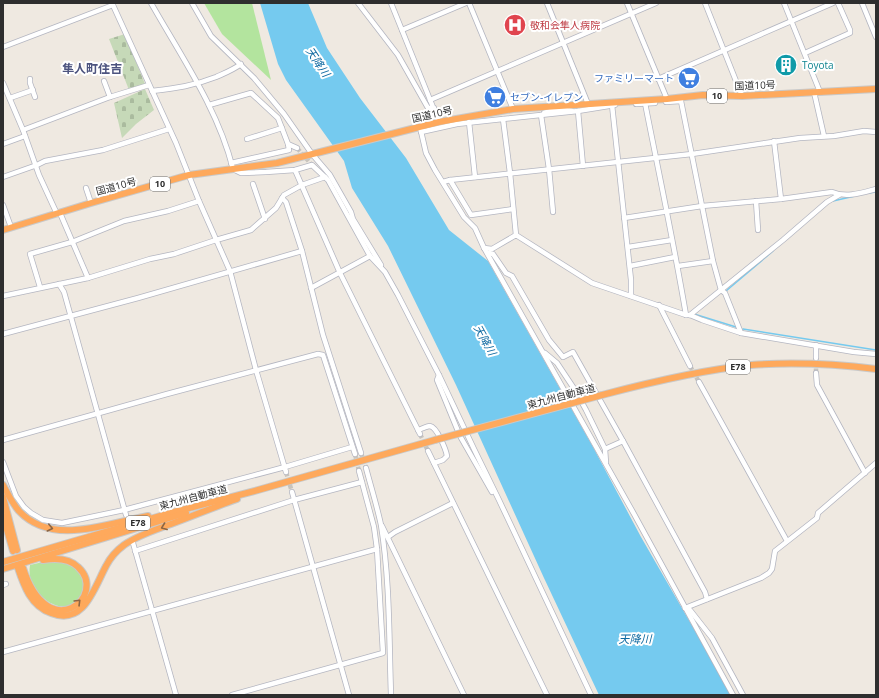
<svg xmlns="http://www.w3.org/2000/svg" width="879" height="698" viewBox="0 0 879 698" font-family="'Open Sans','Noto Sans JP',sans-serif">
  <defs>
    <pattern id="cemetery-stones" width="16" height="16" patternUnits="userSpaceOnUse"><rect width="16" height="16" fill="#c6d9b8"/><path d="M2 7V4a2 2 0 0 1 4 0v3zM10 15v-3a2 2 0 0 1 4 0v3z" fill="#aabb9e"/></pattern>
  </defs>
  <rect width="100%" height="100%" fill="#efe9e1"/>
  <g fill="#b3e49e">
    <path d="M204,3H252L271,80L222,34Z"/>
    <path d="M59,561C64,563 69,564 73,567C98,584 74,626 41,596C32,588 28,576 30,565L43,562Z"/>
  </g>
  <g fill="url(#cemetery-stones)">
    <path d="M125,34L145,84L129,90L109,39Z"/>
    <path d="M145,89L154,110L136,124L122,138L114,103Z"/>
  </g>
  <path fill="#75caef" d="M260,3H308L327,48L360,98L406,158L449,230L488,261L593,447L641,537L732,695H599L544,578L456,385L388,246L352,188L344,161L286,80L278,64Z"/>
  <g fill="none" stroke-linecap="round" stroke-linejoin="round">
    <g stroke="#75caef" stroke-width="1.5">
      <path d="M868,193L876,192"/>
      <path d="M833,201L855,196"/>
      <path d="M726,291L773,251"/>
      <path d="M694,314L736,327"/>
      <path d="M743,329L876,350"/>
    </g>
    <g stroke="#c8c4bd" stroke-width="4.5" stroke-dasharray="4.5 2" stroke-linecap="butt">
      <path d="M297,148L312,165"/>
      <path d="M690,366L699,382"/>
      <path d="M816,373V358"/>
      <path d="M420,434L428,451"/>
      <path d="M361,453L366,468"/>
      <path d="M355,454L359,471"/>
      <path d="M286,472L292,492"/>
    </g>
    <g stroke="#b4b6c1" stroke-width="6">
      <g id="minor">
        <path d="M112,3L176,143L199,201L230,271L256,370L286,472"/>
        <path d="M151,3C181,56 218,109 233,169L241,173L266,172L295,170L312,165L328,180L370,256L385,272L398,295L439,375L474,449L499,500L591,695"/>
        <path d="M192,3L211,36L254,78L284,114L312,154L330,175L351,212L353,219L381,265"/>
        <path d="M358,3L398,55L428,108H434"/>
        <path d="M391,3L439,122"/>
        <path d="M469,3L513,109"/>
        <path d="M547,3L588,104"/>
        <path d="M627,3L667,99"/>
        <path d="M705,3L742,96"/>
        <path d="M784,3L820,92"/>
        <path d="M862,3L876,37"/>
        <path d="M402,30L466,3"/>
        <path d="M3,47L113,5"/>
        <path d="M805,53L850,33V30L838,3"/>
        <path d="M30,79V83L35,97"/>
        <path d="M658,79L833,3"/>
        <path d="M104,81L110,97"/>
        <path d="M3,83L23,130L39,175L57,214"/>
        <path d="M152,91C177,88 193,86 216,77C225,73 233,70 241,64"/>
        <path d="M814,92L824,136"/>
        <path d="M10,98L33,90"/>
        <path d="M430,100L656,3"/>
        <path d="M666,102L681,101L713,261L721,290L725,293L741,333"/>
        <path d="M645,103C659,174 674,244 686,315"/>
        <path d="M636,104L655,103"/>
        <path d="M209,105L251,93L278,118L288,144L297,148"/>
        <path d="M612,105L631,280V296"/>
        <path d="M578,111L583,166"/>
        <path d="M544,113L558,109L572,111"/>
        <path d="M541,115L549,169L553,212"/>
        <path d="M503,119L510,173L516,235"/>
        <path d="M469,122L475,177"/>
        <path d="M420,127L426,153L435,170L464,217L475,228L484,248L634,514L733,695"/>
        <path d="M23,130L110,97L149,85"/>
        <path d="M421,132L457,124L578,111L615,105"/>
        <path d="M247,139L282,128"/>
        <path d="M774,141L781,199"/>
        <path d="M3,144L25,136"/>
        <path d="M231,163L289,150L288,144"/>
        <path d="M295,170L340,273L420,434"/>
        <path d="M3,177L37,165L45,161L103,150L169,129"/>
        <path d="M450,180L471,215L513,209"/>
        <path d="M443,182L450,180L692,154L800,138L834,136L864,131L876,132"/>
        <path d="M253,184L265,219"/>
        <path d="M86,188L91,203"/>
        <path d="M282,198L286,202L302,251L323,335L361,453"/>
        <path d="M756,201L758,230"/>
        <path d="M3,205L11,227"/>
        <path d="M60,213L88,278"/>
        <path d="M624,218L702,206L781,199L832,192C846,198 861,193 876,189"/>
        <path d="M628,247L672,240"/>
        <path d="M484,248L492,249L516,235L592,283L686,315H690L702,320L741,333L854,352L876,354"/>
        <path d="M489,253L493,254L506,273L512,276L549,340L563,357L573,352L623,441L705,592L707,599"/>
        <path d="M630,266L675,257"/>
        <path d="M678,266L713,261"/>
        <path d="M59,284L64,292L126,515"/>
        <path d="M40,287L30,254L72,242L124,221L168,211L199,201"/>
        <path d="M311,288L370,256"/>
        <path d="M3,296L88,278L150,259L174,254L216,240L251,230L276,208L284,195L302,185L325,177"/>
        <path d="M659,305L690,366"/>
        <path d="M690,315L783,240L827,202L839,195"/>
        <path d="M3,334L138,298L302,251"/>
        <path d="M545,353L557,363L575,390L586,410L605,449L606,463"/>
        <path d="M816,358V345"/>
        <path d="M816,373L817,385L865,473"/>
        <path d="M439,375L437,380L460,436L492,492"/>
        <path d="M699,382L787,541"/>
        <path d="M418,430C422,429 427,426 430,426C437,427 446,450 447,456L443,460L434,463"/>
        <path d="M3,440L167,394L318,354L323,355L355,454"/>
        <path d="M605,449L623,441"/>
        <path d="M428,451L547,695"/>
        <path d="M3,462L16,496L24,507L31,513L43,520L62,523L124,510L285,467L352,447"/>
        <path d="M366,468C371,487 377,506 381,525C390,580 389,639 391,695"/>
        <path d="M292,492L349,695"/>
        <path d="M382,526L464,695"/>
        <path d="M388,537L395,532L453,503"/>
        <path d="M133,543L176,695"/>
        <path d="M135,551L294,500L362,482"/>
        <path d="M3,585L6,584"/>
        <path d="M685,608L761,578L769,573L772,569L775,551L817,518L818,513L876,463"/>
        <path d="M685,608L690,610L712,638L743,695"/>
        <path d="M3,652L377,549"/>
        <path d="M232,695L383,653L377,549L374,527L359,471"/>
      </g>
    </g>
    <g stroke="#c9c9c9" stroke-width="8">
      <g id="highway">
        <path d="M3,230L91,203L189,175L277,163L439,122L513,109L667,99L703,95L742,96L876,89"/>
        <path d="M602,395C651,382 701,370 751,365C792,362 835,364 876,369"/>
        <path d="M3,485C8,494 12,503 19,511C53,547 107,523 148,516"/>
        <path d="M3,497L17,550"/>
        <path d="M3,516L13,551"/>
        <path d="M3,562L174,512L258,490L435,440"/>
        <path d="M18,568C24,586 31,606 51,613C84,626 94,588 106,566C110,558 116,551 124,545C138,535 155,530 171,524C193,516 214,507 237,499"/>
        <path d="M23,568C48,647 109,596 78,567C69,558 55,558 43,560"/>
        <path d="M3,569L186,513"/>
      </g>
    </g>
    <use href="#minor" stroke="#fff" stroke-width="4.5"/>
    <use href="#highway" stroke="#fea95c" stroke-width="6"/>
    <g stroke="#c9c9c9" stroke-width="8" stroke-linecap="butt">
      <path id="highway-bridge" d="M435,440L602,395"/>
    </g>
    <use href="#highway-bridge" stroke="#fea95c" stroke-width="6"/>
  </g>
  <defs><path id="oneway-chevron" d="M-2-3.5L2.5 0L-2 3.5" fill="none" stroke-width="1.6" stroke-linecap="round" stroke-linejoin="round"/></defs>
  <g stroke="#8c6543">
    <use href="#oneway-chevron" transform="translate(164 527) rotate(159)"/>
    <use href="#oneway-chevron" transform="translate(50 528) rotate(13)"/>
    <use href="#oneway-chevron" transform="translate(78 602) rotate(-45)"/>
  </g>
  <defs>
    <g id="hospital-disc" transform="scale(1.15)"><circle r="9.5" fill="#e0444e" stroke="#fff"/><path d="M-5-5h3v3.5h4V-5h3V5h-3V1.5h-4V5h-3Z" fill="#fff"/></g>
    <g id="building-disc" transform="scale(1.15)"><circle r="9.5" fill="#0f9aa8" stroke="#fff"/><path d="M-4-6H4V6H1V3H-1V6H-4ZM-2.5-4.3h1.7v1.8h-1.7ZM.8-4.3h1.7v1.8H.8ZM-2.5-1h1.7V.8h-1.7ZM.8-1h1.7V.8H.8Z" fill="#fff"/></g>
    <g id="supermarket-disc" transform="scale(1.15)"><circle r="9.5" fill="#3f7fe0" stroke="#fff"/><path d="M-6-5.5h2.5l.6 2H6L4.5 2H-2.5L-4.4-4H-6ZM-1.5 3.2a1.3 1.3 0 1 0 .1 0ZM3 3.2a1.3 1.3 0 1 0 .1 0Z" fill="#fff"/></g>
  </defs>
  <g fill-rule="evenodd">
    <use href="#hospital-disc" x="515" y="25"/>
    <use href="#building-disc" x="786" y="65"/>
    <use href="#supermarket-disc" x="689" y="78"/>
    <use href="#supermarket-disc" x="495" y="97"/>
  </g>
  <g text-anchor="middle" stroke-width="4" stroke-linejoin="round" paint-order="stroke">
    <g fill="#fff" stroke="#6d6d6d" stroke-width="1">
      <rect x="707" y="89" width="20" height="14" rx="3"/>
      <rect x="150" y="177" width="20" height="14" rx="3"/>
      <rect x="726" y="360" width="24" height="14" rx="3"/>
      <rect x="126" y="516" width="24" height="14" rx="3"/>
    </g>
    <g font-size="9" font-weight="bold" fill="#2e2e2e">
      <text x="717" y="99">10</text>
      <text x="160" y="187">10</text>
      <text x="738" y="370">E78</text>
      <text x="138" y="526">E78</text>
    </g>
    <g font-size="10" fill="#be3a42" stroke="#fff" text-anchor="start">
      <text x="530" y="29">敬和会隼人病院</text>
    </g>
    <g font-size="10" fill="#0d838f" stroke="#fff" text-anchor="start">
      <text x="802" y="69">Toyota</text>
    </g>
    <g font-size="10" fill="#366cbe" stroke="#fff" text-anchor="end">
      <text x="674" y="82">ファミリーマート</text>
      <text x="510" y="101" text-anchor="start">セブン-イレブン</text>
    </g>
    <g font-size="10" fill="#2e2e2e" stroke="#fff">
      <text transform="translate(755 85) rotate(-2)" y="4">国道10号</text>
      <text transform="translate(432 114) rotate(-13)" y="4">国道10号</text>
      <text transform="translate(116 186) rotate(-15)" y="4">国道10号</text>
      <text transform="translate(561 396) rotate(-15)" y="4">東九州自動車道</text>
      <text transform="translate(193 497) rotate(-15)" y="4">東九州自動車道</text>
    </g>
    <g font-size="11" font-style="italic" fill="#0e69a1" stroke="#fff">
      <text transform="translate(318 62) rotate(56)" y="4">天降川</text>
      <text transform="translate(485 340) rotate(61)" y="4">天降川</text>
      <text x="635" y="643">天降川</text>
    </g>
    <g font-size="12" font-weight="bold" fill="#4d547f" stroke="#fff">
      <text x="92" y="73">隼人町住吉</text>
    </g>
  </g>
  <rect width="879" height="698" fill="none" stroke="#2e2e2e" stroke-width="8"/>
</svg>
